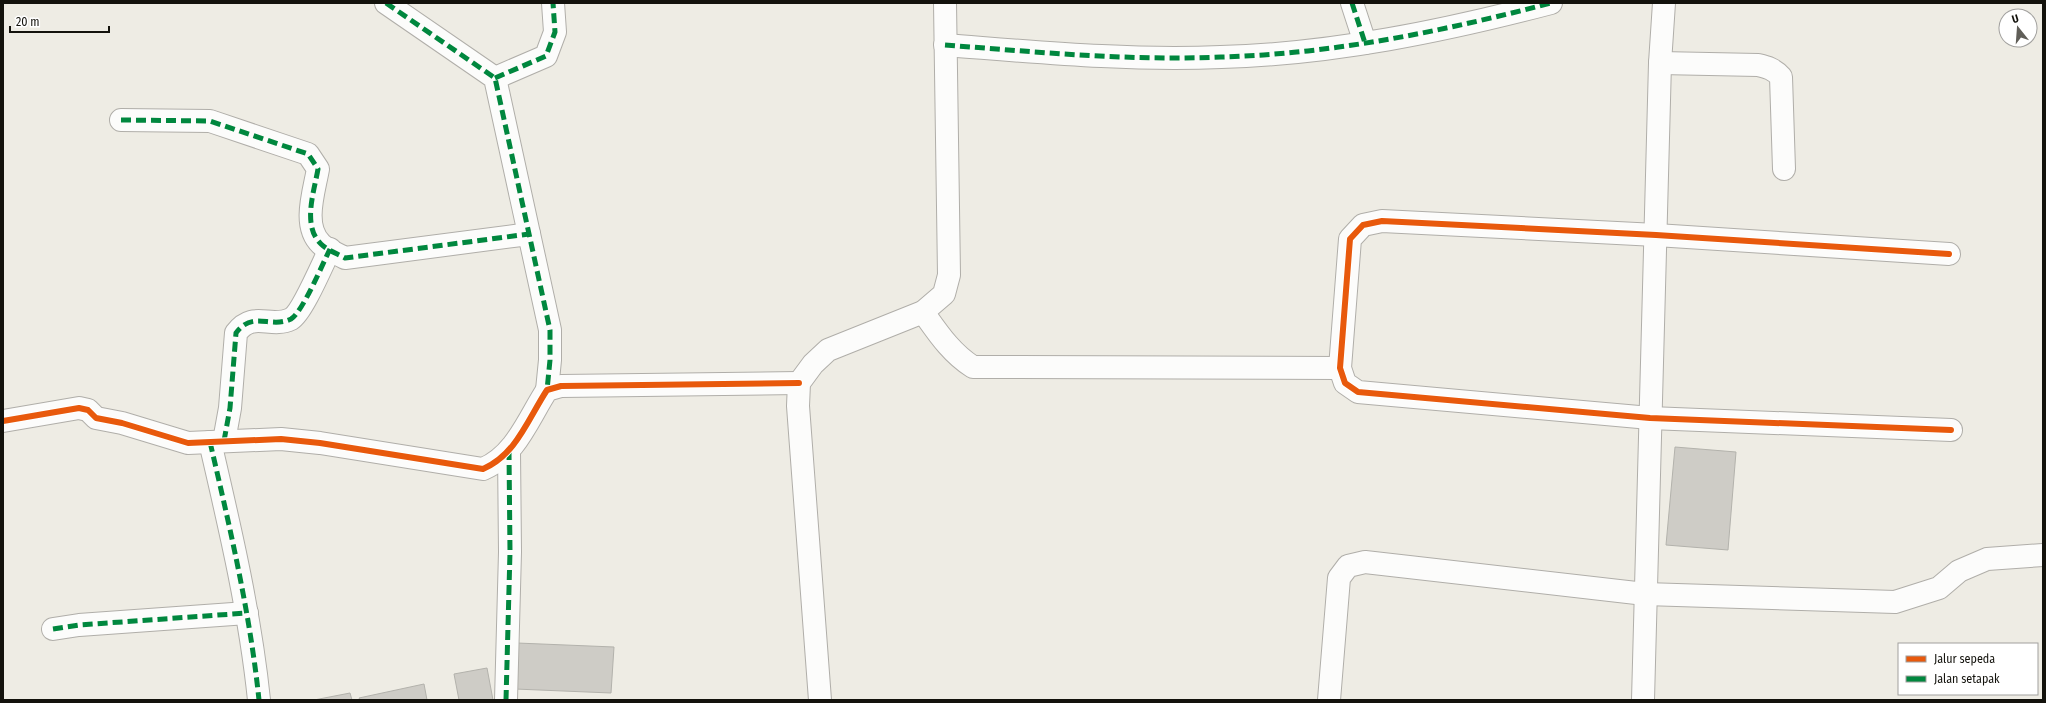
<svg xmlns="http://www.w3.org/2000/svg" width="2046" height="703" viewBox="0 0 2046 703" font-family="'Fira Sans Condensed',sans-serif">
  <rect width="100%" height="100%" fill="#eeece4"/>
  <g fill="#ceccc6" stroke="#b3b2ac">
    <path d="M1675,447L1736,452L1728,550L1666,545Z"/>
    <path d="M517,643L614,647L611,693L515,689Z"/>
    <path d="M487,668L493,700H459L454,674Z"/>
    <path d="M424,684L427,700H360L359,698Z"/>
    <path d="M350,693L352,700H314Z"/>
  </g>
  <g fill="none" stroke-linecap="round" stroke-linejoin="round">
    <g stroke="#b0aea9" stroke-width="24">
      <g id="minor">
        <path d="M386,3L495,78L550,330V360L547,390"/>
        <path d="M1352,3L1365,43"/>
        <path d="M945,45C1037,52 1129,61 1221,57C1333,54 1444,31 1551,3"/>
        <path d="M1660,63L1758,65C1767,67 1774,69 1781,77L1784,169"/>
        <path d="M495,78L546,56L555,32L553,3"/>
        <path d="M121,120L210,121L308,154L318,169C314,192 302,226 321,244C327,250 338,254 345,258L529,234"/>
        <path d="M1949,254L1656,235L1382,221L1363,225L1350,239L1340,368L1345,383L1358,392L1650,418L1951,430"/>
        <path d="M923,312C938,333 951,353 973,367L1340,368"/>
        <path d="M3,421L79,408L88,410L96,418L122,423L188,443L281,439L320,443L483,469C516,455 528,419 547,390L561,386L799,383"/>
        <path d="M224,441L230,408L236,333C253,310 270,329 291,319C302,313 323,263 330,249"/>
        <path d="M210,442C230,528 250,613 259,700"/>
        <path d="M53,629L79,625L247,613"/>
        <path d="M506,700L510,552L509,452"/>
        <path d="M820,700L798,406L799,383L813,364L828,350L923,312L944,294L949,275L945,3"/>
        <path d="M1329,700L1339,578L1348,566L1365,562L1645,594L1895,602L1939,588L1959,571L1987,559L2043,555"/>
        <path d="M1643,700L1660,63L1664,3"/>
      </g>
    </g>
    <use href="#minor" stroke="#fcfcfb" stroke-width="22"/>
    <g stroke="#00873e" stroke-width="5" stroke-dasharray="10 5" stroke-linecap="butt">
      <path d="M386,3L495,78L550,330V360L547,390"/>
      <path d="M1352,3L1365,43"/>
      <path d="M945,45C1037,52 1129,61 1221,57C1333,54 1444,31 1551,3"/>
      <path d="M495,78L546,56L555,32L553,3"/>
      <path d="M121,120L210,121L308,154L318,169C314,192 302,226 321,244C327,250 338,254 345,258L529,234"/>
      <path d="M224,441L230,408L236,333C253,310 270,329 291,319C302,313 323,263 330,249"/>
      <path d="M210,442C230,528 250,613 259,700"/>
      <path d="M53,629L79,625L247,613"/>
      <path d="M506,700L510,552L509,452"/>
    </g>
    <g stroke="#fff" stroke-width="8">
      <g id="cycleway">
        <path d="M1949,254L1656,235L1382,221L1363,225L1350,239L1340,368L1345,383L1358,392L1650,418L1951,430"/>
        <path d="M3,421L79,408L88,410L96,418L122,423L188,443L281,439L320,443L483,469C516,455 528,419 547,390L561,386L799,383"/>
      </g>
    </g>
    <use href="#cycleway" stroke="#e8590c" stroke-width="6"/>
  </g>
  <rect width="2046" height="703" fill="none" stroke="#13120c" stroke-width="8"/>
  <rect x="1898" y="643" width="140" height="52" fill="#ffffff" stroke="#a1a09e"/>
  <rect x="1906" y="656" width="20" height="6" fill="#e8590c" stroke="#a1a09e"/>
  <text x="1934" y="663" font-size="12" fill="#13120c">Jalur sepeda</text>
  <rect x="1906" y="676" width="20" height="6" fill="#00873e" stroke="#a1a09e"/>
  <text x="1934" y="683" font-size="12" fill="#13120c">Jalan setapak</text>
  <g transform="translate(2018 28) rotate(343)"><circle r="19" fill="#ffffff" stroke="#a1a09e"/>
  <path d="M0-3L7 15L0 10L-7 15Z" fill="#605e58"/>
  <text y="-6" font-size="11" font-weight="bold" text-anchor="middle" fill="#13120c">U</text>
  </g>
  <path d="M10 26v6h99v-6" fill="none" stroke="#13120c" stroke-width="2"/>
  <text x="16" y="26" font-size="12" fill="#13120c" stroke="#ffffff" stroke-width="3" paint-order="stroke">20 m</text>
</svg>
